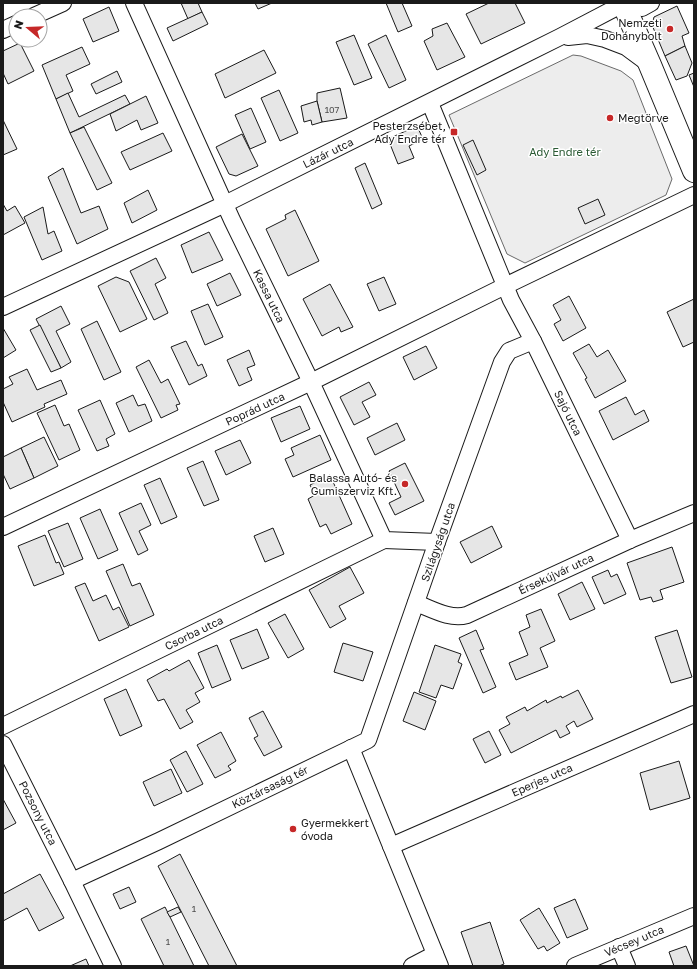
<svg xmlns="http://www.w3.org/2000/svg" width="697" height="969" viewBox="0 0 697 969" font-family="'Golos Text',sans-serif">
  <rect width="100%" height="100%" fill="#fff"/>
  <path fill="#ededed" stroke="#6a6a6a" d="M573,55L581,56L621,71L633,80L672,179L666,195L525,263L507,254L449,115Z"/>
  <g fill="#e6e6e6" stroke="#1a1a1a">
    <path d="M181,3H198L202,12L188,19Z"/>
    <path d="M255,3H272L258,9Z"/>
    <path d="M386,3H402L412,26L398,32Z"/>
    <path d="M489,3H515L525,23L481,44L466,14Z"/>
    <path d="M677,6L689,33L682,36L685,46L665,56L652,25L654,17Z"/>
    <path d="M109,7L119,31L93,42L83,19Z"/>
    <path d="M202,12L208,24L173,41L167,28Z"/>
    <path d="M447,23L465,57L437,70L424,41L433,36L432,29Z"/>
    <path d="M354,35L372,78L354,85L336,42Z"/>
    <path d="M386,35L406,80L389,88L368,44Z"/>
    <path d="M20,43L34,71L8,84L3,73V51Z"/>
    <path d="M685,46L692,63L687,76L676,80L665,56Z"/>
    <path d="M82,47L90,64L66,75L73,91L56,99L42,65Z"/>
    <path d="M264,50L276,73L225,98L215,74Z"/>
    <path d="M117,71L122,82L96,94L91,84Z"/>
    <path d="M694,73V87L689,75Z"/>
    <path d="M340,88L347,118L322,122L317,101V93Z"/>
    <path d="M279,90L298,133L280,141L261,98Z"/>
    <path d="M68,93L79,117L125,95L130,104L70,133L56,99Z"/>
    <path d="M146,96L158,123L141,130L137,120L116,131L110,114Z"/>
    <path d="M317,101L322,122L312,125L311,120L304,122L301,106Z"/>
    <path d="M251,108L266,142L250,149L235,115Z"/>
    <path d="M3,120L17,149L3,155Z"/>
    <path d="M417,126L423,139L409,146L414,158L398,164L388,139Z"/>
    <path d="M84,127L112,183L97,190L70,133Z"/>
    <path d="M163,133L172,151L130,170L121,152Z"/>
    <path d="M242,134L258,166L236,176L229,174L216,147Z"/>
    <path d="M473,140L486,170L477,175L463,145Z"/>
    <path d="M365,163L382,204L372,209L355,168Z"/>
    <path d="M63,168L81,213L99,206L108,229L77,244L48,177Z"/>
    <path d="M148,190L157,210L132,223L124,203Z"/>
    <path d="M598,199L605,215L585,224L578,208Z"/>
    <path d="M3,204L7,211L15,206L25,223L3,235Z"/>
    <path d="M43,207L48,234L54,231L62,251L42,260L24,217Z"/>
    <path d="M295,210L319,261L288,276L266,229L286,219L285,215Z"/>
    <path d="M209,232L223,260L192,273L181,245Z"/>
    <path d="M156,258L166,278L155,284L168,313L154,320L130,271Z"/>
    <path d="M230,273L241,295L217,306L207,284Z"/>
    <path d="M116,277L129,282L147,319L120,332L98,286Z"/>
    <path d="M384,277L396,304L379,311L367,284Z"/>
    <path d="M330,284L353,327L341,332L339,327L322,336L303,299Z"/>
    <path d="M569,296L586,328L563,341L554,324L561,320L553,305Z"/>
    <path d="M694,299V342L683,347L667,312Z"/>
    <path d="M208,304L223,337L205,345L191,311Z"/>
    <path d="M61,306L70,324L56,331L71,362L61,368L36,319Z"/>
    <path d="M97,321L121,372L104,380L81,329Z"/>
    <path d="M40,325L61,368L51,372L30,330Z"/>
    <path d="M3,328L16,350L3,358Z"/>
    <path d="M186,341L198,366L202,364L207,376L189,385L171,347Z"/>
    <path d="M589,344L597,357L608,350L626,381L595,398L585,379L587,378L573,353Z"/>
    <path d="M426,346L437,368L414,380L403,357Z"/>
    <path d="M249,350L255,365L247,368L252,380L239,386L227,360Z"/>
    <path d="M149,360L161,383L168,379L180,404L176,405L178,410L161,418L136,367Z"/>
    <path d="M27,369L37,390L61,380L67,394L44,404L45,407L12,422L3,402V389L13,384L9,377Z"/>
    <path d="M369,382L376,395L362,402L370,417L354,425L340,397Z"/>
    <path d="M133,395L138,406L145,404L152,421L129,432L116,403Z"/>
    <path d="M626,397L635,415L644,410L649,421L613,440L599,411Z"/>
    <path d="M100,400L115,434L106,439L109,446L97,451L78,410Z"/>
    <path d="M55,405L64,426L69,424L80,450L59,460L37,413Z"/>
    <path d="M300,406L310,429L281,442L271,418Z"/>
    <path d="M397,423L405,440L375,455L367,438Z"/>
    <path d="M320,435L331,460L293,477L285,459L294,455L291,448Z"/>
    <path d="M44,437L58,466L34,478L21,448Z"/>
    <path d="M240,440L251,463L226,475L215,451Z"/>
    <path d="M21,448L34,478L10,489L3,474V457Z"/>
    <path d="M203,461L219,500L204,506L187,468Z"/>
    <path d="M405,463L424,501L395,515L389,503L401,497L389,471Z"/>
    <path d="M330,475L352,524L331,534L326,524L320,527L308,499L315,495L310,485Z"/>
    <path d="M160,478L177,517L161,524L144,485Z"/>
    <path d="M141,503L151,525L139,531L148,550L138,555L119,513Z"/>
    <path d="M100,509L118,550L98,559L80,518Z"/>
    <path d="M68,523L83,559L64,567L48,531Z"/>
    <path d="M492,526L502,547L471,563L460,542Z"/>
    <path d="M273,528L284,554L265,562L254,536Z"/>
    <path d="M45,535L56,563L59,562L64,574L34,586L18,546Z"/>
    <path d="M672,547L684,582L660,590L663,599L653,602L651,597L640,600L627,563Z"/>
    <path d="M123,564L132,586L140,583L154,615L130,626L106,571Z"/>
    <path d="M350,567L364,593L339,606L346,619L330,628L309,590Z"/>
    <path d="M608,570L611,577L617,574L626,594L604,604L592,577Z"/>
    <path d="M582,582L595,609L570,620L558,594Z"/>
    <path d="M85,583L93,601L106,595L113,610L119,607L129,627L99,641L75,587Z"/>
    <path d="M541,609L555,641L540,648L548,667L516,680L509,663L528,655L519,632L530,627L526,615Z"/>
    <path d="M285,614L304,649L288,658L268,623Z"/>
    <path d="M257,629L269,658L242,669L230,640Z"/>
    <path d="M476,630L484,649L480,650L496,687L483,693L459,638Z"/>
    <path d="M677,630L692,677L671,683L655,637Z"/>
    <path d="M343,643L373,652L363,681L334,672Z"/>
    <path d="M217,645L231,680L212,688L198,653Z"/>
    <path d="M435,645L461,654L458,662L462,664L453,689L441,685L436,698L419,692Z"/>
    <path d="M189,660L204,688L195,693L200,702L186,710L193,722L180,729L164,699L158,701L147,680L167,669L169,671Z"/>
    <path d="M126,689L142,726L120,736L104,699Z"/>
    <path d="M578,690L593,719L577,727L574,721L566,726L570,733L560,738L556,730L511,753L499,730L510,724L506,717L525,707L527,711L546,700L547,703L561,696L562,698Z"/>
    <path d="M414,692L436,701L425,730L403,721Z"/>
    <path d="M263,711L282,747L264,756L254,738L258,736L249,718Z"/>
    <path d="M489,731L501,755L485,763L473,739Z"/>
    <path d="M221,732L236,761L228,766L231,770L215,778L197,745Z"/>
    <path d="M186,751L203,784L187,792L170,760Z"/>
    <path d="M679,761L690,798L650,810L640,773Z"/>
    <path d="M171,769L182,793L154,806L143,782Z"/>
    <path d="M3,799L16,823L3,830Z"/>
    <path d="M180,854L237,966H209L158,866Z"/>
    <path d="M40,874L64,918L39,931L27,908L3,921V894Z"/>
    <path d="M129,887L136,902L120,909L113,894Z"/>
    <path d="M575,899L588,929L567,938L554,908Z"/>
    <path d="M165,907L170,917L194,966H164L141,919Z"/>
    <path d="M178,907L181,912L170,917L167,912Z"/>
    <path d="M539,908L560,943L547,951L544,946L538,949L520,920Z"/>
    <path d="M490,922L504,964L499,966H473L461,932Z"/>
    <path d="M686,946L694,966H674L669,952Z"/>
    <path d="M86,959L89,966H70Z"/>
  </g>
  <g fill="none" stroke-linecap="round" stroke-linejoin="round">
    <g stroke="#1a1a1a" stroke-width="18">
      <g id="street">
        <path d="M134,3L232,220L311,382L384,540L437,542"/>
        <path d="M34,16L63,3"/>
        <path d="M3,30L16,24"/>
        <path d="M568,37L587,35L605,39L626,47L649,64"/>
        <path d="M430,103L511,300L533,341L630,540"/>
        <path d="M3,307L225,204L560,37L623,4L642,8L651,3"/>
        <path d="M3,527L311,382L505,286L694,195"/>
        <path d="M416,603C432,609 450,620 467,615L630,540L694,513"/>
        <path d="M3,726L384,540"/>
        <path d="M3,744L72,881L113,966"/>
        <path d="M351,748L440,966"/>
        <path d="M391,846L694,714"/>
        <path d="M72,881L159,841L368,740L437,542L502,362L509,351L533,341"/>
        <path d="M619,947L627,966"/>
        <path d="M412,966L435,954"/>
        <path d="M575,966L694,916"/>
      </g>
    </g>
    <g stroke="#1a1a1a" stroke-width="24">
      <path id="secondary" d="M623,3L650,65L694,171"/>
    </g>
    <use href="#street" stroke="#fff" stroke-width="16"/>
    <use href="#secondary" stroke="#fff" stroke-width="22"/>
  </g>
  <g fill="#c62828" stroke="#fff" stroke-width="1.5">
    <circle cx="670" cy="29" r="4"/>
    <circle cx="610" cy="118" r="4"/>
    <rect x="450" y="128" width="8" height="8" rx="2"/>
    <circle cx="405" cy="484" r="4"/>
    <circle cx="293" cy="829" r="4"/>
  </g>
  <g text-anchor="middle" stroke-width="3" stroke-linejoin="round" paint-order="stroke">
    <g font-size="9" fill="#4d4d4d">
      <text x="332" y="113">107</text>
      <text x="194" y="912">1</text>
      <text x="168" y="945">1</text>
    </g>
    <g font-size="11" fill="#1a1a1a" stroke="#fff" text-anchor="end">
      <text x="662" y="27">Nemzeti<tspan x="662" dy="13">Dohánybolt</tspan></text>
      <text x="618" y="122" text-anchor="start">Megtörve</text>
      <text x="446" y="130">Pesterzsébet,<tspan x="446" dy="13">Ady Endre tér</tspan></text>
      <text x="397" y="482">Balassa Autó- és<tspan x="397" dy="13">Gumiszerviz Kft.</tspan></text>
      <text x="301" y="827" text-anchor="start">Gyermekkert<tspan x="301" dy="13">óvoda</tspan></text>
    </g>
    <g font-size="11" fill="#2b5a34" stroke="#fff">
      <text x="565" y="156">Ady Endre tér</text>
    </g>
    <g font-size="11" fill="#1a1a1a" stroke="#fff">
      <text transform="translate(328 153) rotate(-26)" y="4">Lázár utca</text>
      <text transform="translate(269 296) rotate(64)" y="4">Kassa utca</text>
      <text transform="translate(255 409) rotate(-25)" y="4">Poprád utca</text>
      <text transform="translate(568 413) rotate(64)" y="4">Sajó utca</text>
      <text transform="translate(438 542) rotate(-71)" y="4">Szilágyság utca</text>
      <text transform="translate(556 574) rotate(-25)" y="4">Érsekújvár utca</text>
      <text transform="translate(194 633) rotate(-26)" y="4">Csorba utca</text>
      <text transform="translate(542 780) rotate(-24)" y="4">Eperjes utca</text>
      <text transform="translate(270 787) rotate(-26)" y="4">Köztársaság tér</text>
      <text transform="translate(38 813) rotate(63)" y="4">Pozsony utca</text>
      <text transform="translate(634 941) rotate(-23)" y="4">Vécsey utca</text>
    </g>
  </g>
  <rect width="697" height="969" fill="none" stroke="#1a1a1a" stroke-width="8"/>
  <g transform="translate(28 28) rotate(289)"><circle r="19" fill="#ffffff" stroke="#a3a3a3"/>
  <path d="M0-3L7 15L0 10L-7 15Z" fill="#c62828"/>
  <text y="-6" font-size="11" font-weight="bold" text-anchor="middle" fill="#1a1a1a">N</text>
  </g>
</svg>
